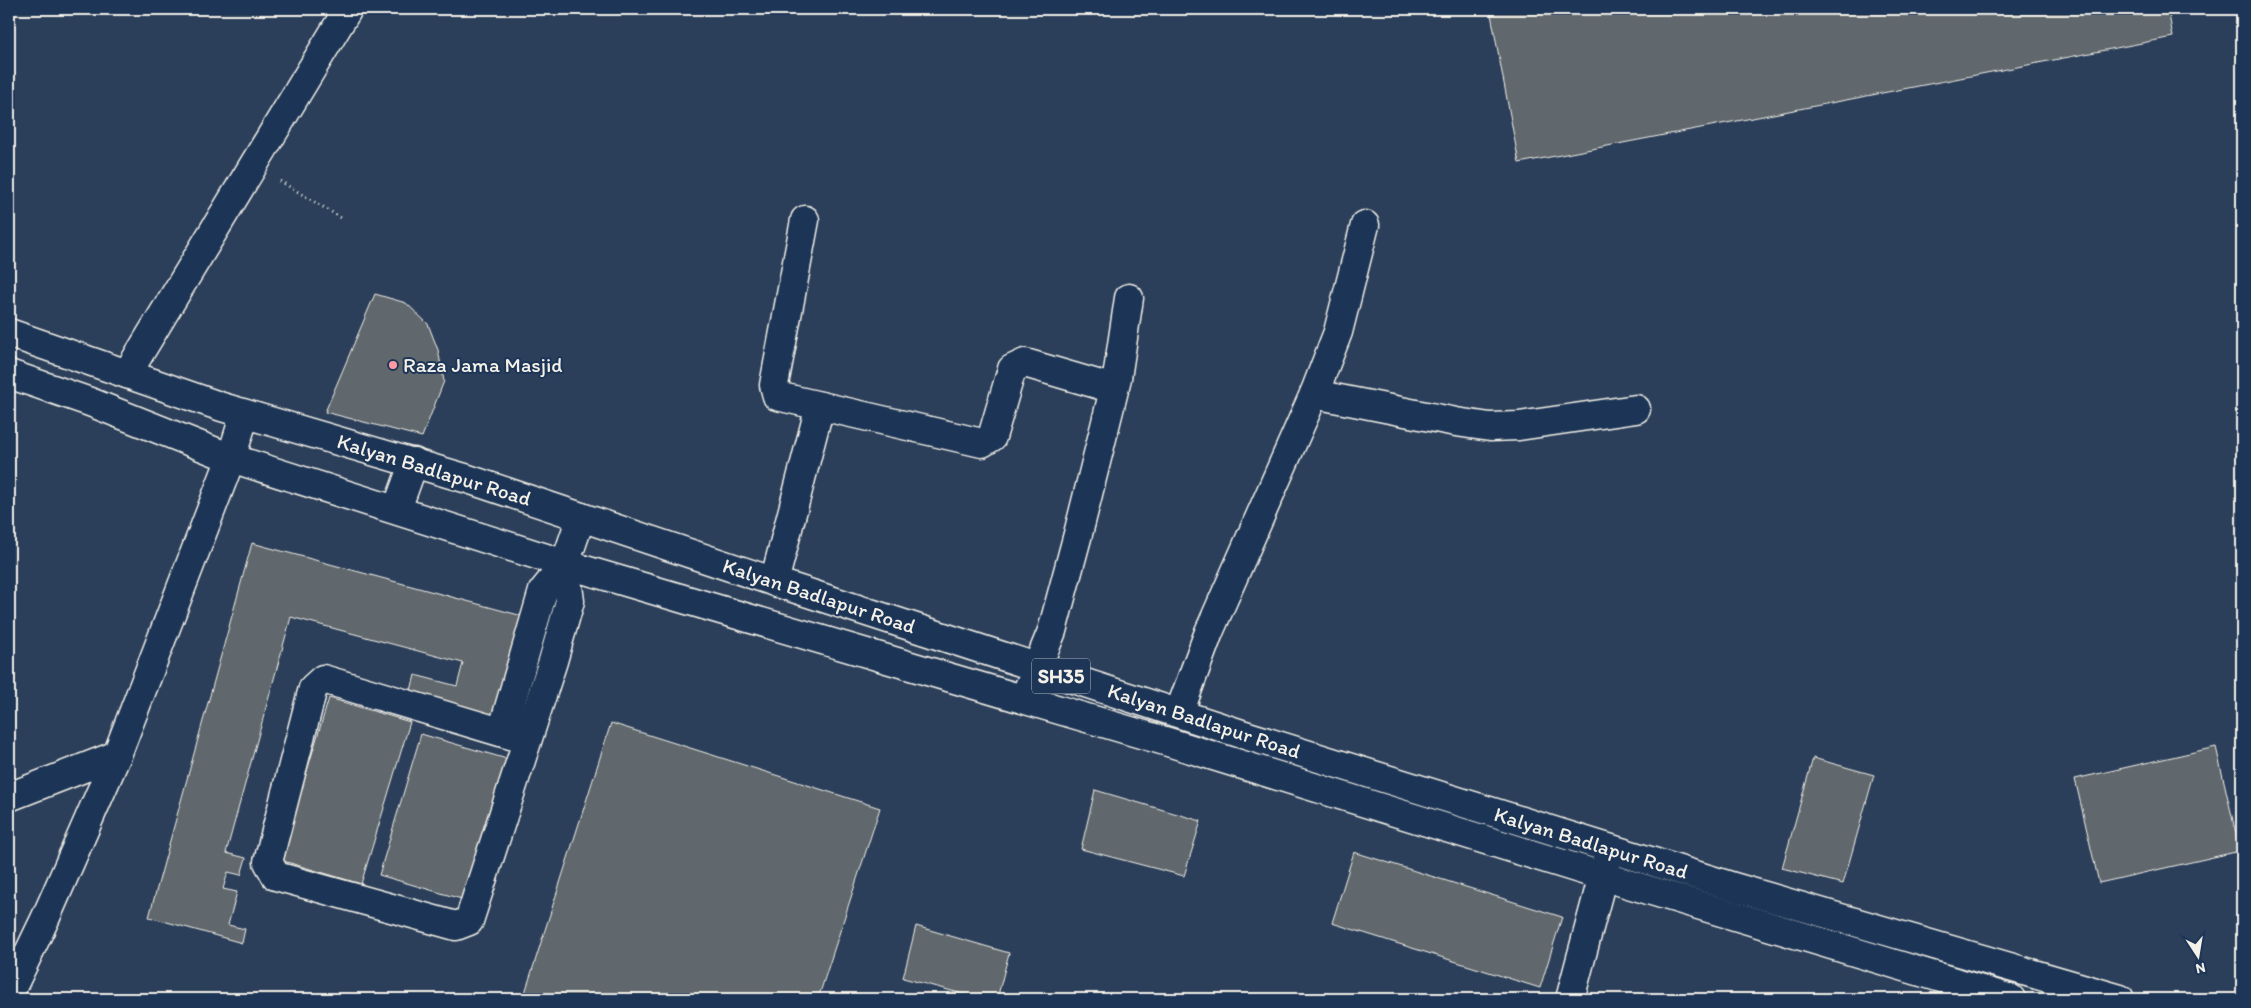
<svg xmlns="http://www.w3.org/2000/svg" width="2251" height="1008" viewBox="0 0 2251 1008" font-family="Itim,sans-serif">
  <rect width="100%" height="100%" fill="#2b3f5b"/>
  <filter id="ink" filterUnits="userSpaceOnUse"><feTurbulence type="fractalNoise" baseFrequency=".02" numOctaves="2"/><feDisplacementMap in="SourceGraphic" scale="10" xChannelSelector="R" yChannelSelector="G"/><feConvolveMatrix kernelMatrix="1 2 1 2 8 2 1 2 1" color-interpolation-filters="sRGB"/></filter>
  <g filter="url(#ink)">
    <g fill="#61686d" stroke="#f4f1e8">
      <path d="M1490,9H2168L2173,37L1519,163Z"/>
      <path d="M375,294L406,303L428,324L438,350L444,381L422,437L325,412Z"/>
      <path d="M252,543L526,617L496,724L409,698L415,675L457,686L463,663L291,617L226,853L246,858L241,875L228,872L223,889L237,892L228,925L245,929L242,943L149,917Z"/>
      <path d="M329,698L410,722L361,884L280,860Z"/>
      <path d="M611,723L880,808L818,999H523Z"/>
      <path d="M421,734L507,759L465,900L379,875Z"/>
      <path d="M2216,747L2240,851L2099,883L2075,779Z"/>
      <path d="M1813,758L1874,775L1843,884L1782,868Z"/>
      <path d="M1095,790L1201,821L1184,876L1081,849Z"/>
      <path d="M1354,852L1562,917L1540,988L1332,923Z"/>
      <path d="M916,926L1009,953L997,999H982L903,978Z"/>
    </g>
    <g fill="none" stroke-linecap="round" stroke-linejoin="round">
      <g stroke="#f4f1e8" stroke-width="31">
        <g id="minor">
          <path d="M805,220L774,385L777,396L982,443L992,437L1012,369L1025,363L1114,389"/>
          <path d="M127,374L348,9"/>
          <path d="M1314,394L1456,422L1490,427L1519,426L1636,409"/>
          <path d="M774,582L820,406"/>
          <path d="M1024,699L1052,631L1078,534L1117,378L1129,298"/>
          <path d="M1179,713L1209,632L1314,394L1338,332L1365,225"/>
          <path d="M502,732L543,591L565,564L581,517"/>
          <path d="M527,740L323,679L313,688L268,862L276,876L456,926L469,921L553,661L570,601L565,564"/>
          <path d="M9,797L117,755"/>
          <path d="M9,994L46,917L117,755L231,458L245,414"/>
          <path d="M1570,999L1609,853"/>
        </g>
      </g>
      <g stroke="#f4f1e8" stroke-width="31">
        <g id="major">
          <path d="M9,333L222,407L468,479L787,586L1248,736L1734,887L2120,999"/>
          <path d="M9,374L90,402L231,458L565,564L1168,742L1602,876L2011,999"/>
          <path d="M397,509L414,462"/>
        </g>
      </g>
      <path stroke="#f4f1e8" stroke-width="3" stroke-dasharray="1 4" stroke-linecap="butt" d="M280,181L343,219"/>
      <use href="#minor" stroke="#1d3557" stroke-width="28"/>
      <use href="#major" stroke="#1d3557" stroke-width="28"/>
    </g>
  </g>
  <circle fill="#ff9aa2" stroke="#1d3557" stroke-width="2" cx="393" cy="365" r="5"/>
  <g text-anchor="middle" stroke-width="4" stroke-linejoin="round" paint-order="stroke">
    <rect fill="#1d3557" stroke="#b4b9bc" stroke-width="1" x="1032" y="658.5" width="58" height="35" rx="4"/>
    <g font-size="20" font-weight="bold" fill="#f4f1e8">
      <text x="1061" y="683">SH35</text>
    </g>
    <g font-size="21" fill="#f4f1e8" stroke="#1d3557" text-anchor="start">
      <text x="403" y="372">Raza Jama Masjid</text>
    </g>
    <g font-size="21" fill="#f4f1e8" stroke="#1d3557">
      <text transform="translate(434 470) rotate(17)" y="7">Kalyan Badlapur Road</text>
      <text transform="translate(819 596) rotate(18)" y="7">Kalyan Badlapur Road</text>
      <text transform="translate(1204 721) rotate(18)" y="7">Kalyan Badlapur Road</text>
      <text transform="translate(1591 843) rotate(17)" y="7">Kalyan Badlapur Road</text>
    </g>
  </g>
  <rect width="2251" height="1008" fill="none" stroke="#1d3557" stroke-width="30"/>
  <rect x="15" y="15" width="2221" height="978" fill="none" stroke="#f4f1e8" stroke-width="2" filter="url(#ink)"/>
  <g transform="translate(2198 956) rotate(168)" stroke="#1d3557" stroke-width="4" paint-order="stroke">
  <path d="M0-4L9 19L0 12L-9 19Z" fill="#f4f1e8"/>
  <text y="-8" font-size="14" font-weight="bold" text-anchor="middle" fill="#f4f1e8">N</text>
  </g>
</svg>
